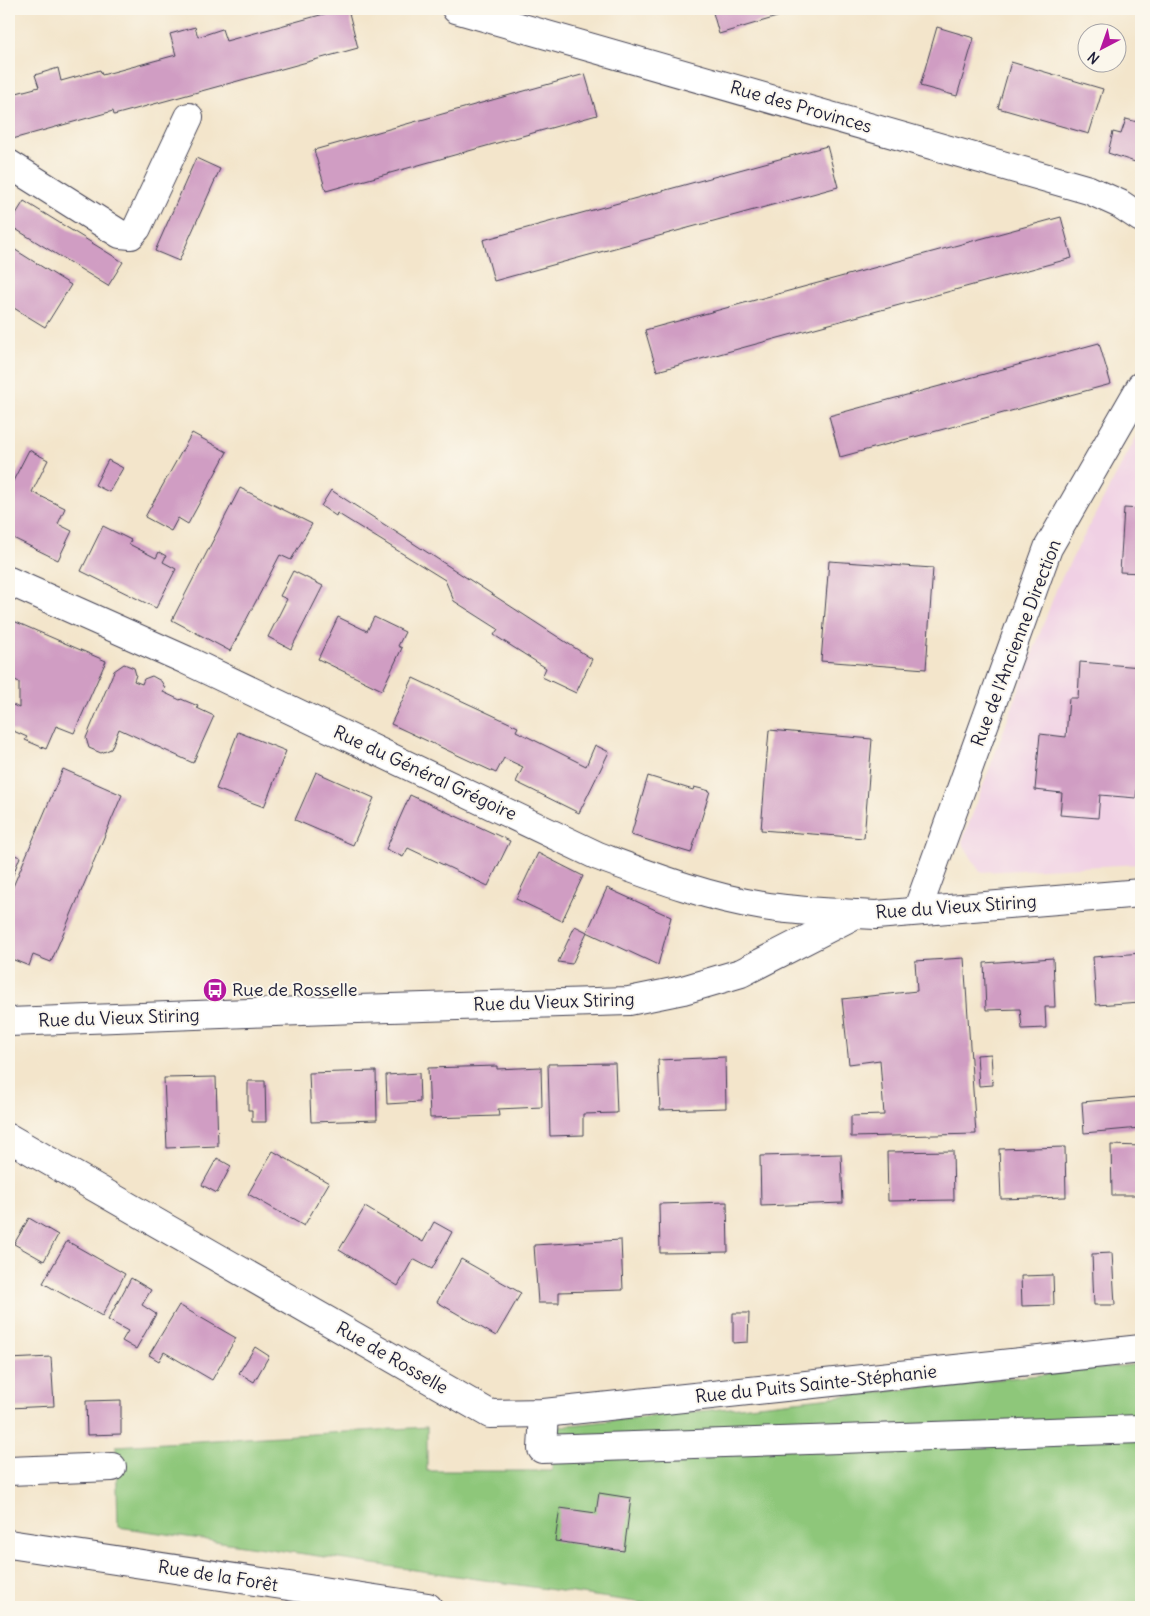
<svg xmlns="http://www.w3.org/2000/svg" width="1150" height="1616" viewBox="0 0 1150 1616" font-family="Delius,sans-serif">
  <rect width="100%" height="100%" fill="#fbf7ec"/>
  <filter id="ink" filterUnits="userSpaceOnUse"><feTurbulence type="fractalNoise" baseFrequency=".02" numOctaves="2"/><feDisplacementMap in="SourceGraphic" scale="10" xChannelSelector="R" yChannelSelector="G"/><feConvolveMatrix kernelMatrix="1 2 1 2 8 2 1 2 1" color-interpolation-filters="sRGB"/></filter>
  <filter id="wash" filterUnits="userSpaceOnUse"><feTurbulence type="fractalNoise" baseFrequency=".0096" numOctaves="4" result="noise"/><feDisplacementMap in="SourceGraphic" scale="20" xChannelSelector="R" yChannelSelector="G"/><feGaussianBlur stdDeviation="1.12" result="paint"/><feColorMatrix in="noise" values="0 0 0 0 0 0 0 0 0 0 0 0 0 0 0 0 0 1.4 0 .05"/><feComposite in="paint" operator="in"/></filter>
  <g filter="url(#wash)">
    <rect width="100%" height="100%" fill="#f3e5cb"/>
    <path fill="#f0d0e4" d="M1141,428V864L980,872L962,842L1058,585Z"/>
    <path fill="#8ec77a" stroke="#58745a" d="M1141,1364V1607H662L650,1604L118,1527L116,1446L427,1427V1471H552V1427Z"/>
    <g id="blocks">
      <g fill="#d09dc3">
        <path d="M342,9H348L358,48L114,115L113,111L9,140V95L39,87L35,75L58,68L61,81L100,70L102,75L176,55L170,34L195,27L198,37L222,29L226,41Z"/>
        <path d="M712,9H804L719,34Z"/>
        <path d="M937,27L974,38L957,96L920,86Z"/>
        <path d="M1011,62L1103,89L1089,134L998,108Z"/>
        <path d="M585,74L597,115L326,191L314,150Z"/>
        <path d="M1126,119L1141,123V164L1108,153L1113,132L1121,134Z"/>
        <path d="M827,146L838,187L494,281L483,240Z"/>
        <path d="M196,158L220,169L179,261L155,251Z"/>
        <path d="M24,201L123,262L108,286L9,225Z"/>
        <path d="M1061,217L1072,258L657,371L645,330Z"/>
        <path d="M9,246L71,285L45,327L9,305Z"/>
        <path d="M1099,343L1111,384L840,457L829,416Z"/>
        <path d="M192,433L227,452L188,524L178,518L171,531L145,517Z"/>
        <path d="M29,450L48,460L32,492L65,508L58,524L72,531L58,560L9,536V482L12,483Z"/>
        <path d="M9,459L13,461L9,470Z"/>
        <path d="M108,460L123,468L109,492L95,485Z"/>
        <path d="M240,488L312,524L291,560L280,555L230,651L172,620Z"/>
        <path d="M331,490L592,659L576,693L542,677L546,668L494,635L498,629L454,601L445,580L337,513L336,516L321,506Z"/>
        <path d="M1124,508L1141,509V573L1120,572Z"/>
        <path d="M103,526L131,540L129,544L156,558L159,552L166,556L163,562L176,569L156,608L81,571Z"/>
        <path d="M829,561L933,568L926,669L821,661Z"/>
        <path d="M293,571L323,586L291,649L268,637L287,599L280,596Z"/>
        <path d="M338,617L367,631L374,617L405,632L398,646L402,648L382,690L318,659Z"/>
        <path d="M9,619L106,661L74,733L56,726L46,749L25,740L27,737L9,729V703L19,708V682L9,677Z"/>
        <path d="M1080,662L1141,667V780H1138L1136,798L1100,795L1098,818L1060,815L1062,793L1035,790L1040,734L1066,737L1069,698H1078Z"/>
        <path d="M124,664L134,668L136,675L134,681L142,684L144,679L152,676L161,681L165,688L163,692L180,700L181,699L198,706L197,708L214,716L193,763L119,729L111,749L101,753L89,748L86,738L114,671Z"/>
        <path d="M413,678L518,727L516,731L586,766L595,745L609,752L579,813L516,782L523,767L504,758L496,773L391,724Z"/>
        <path d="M769,730L872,739L864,838L761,830Z"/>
        <path d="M238,732L286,751L264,807L216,789Z"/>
        <path d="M63,769L122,795L51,962L33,955L29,966L9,958V896Z"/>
        <path d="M316,772L374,798L353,845L295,820Z"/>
        <path d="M648,776L693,790L694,787L710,791L691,853L631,835Z"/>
        <path d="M410,795L510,841L488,886L408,848L403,857L386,849Z"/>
        <path d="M9,853L20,857L9,885Z"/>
        <path d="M538,853L583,876L562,921L516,899Z"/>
        <path d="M607,888L671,917L658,965L587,932Z"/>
        <path d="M575,926L587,932L572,964L558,962Z"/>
        <path d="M1141,953V1002L1096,1005L1093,957Z"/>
        <path d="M964,958L976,1134L851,1137V1116L884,1115L880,1060L849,1064L842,999L917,991L915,961Z"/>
        <path d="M1053,958L1055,1007H1045L1046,1028L1022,1029L1020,1009L986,1010L984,963Z"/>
        <path d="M991,1054L993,1085L979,1086L977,1055Z"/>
        <path d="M725,1057L726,1108L660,1110L658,1060Z"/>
        <path d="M615,1063L617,1113L583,1114V1135L550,1136L548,1064Z"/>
        <path d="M497,1066V1069L541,1067L542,1107L498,1109L499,1116L430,1118L428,1068Z"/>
        <path d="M376,1071L377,1120L311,1122L309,1073Z"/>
        <path d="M419,1073L420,1102L387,1104L386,1075Z"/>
        <path d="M216,1077L218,1146L167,1148L164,1078Z"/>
        <path d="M248,1081H265L266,1122H252V1110H248Z"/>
        <path d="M1138,1097L1140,1128L1084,1133L1082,1102Z"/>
        <path d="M1111,1145L1141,1146V1195H1112Z"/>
        <path d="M1065,1147L1066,1197L1001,1199L999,1149Z"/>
        <path d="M273,1151L329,1183L304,1226L248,1194Z"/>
        <path d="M953,1151L954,1200L888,1201L887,1152Z"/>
        <path d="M841,1154L843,1203L761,1206L760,1156Z"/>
        <path d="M217,1158L231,1166L217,1193L202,1185Z"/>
        <path d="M727,1202L728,1252L660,1253L659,1204Z"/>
        <path d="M365,1207L423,1242L434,1222L452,1232L432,1269L413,1259L398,1286L339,1250Z"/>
        <path d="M29,1218L58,1235L44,1261L14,1244Z"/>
        <path d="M621,1240L623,1290L559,1292V1303H538L534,1245Z"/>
        <path d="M67,1241L125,1274L102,1316L43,1283Z"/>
        <path d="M1112,1253L1115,1305H1094L1092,1254Z"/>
        <path d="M461,1259L521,1293L496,1336L437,1302Z"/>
        <path d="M1053,1275L1054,1305L1022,1306L1021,1276Z"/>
        <path d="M131,1278L151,1290L142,1305L156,1314L136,1349L122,1341L128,1331L108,1320Z"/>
        <path d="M179,1305L236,1338L212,1380L164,1352L159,1361L149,1355Z"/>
        <path d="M733,1313H749L748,1342L733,1343Z"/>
        <path d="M255,1347L269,1356L254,1382L239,1373Z"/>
        <path d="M51,1357L54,1406L9,1408V1359Z"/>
        <path d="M121,1400V1434L87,1435L86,1401Z"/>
        <path d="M599,1493L631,1498L624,1551L555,1541L560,1508L596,1513Z"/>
      </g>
    </g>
  </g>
  <g filter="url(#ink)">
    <use href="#blocks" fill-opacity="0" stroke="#413f51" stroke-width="1"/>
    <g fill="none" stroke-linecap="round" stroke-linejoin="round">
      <g stroke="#413f51" stroke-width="30">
        <g id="minor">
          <path d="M456,9L1089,190L1120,204L1141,218"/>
          <path d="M9,164L120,234L131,235L137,228L189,117"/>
          <path d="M9,581L186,660L598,856C652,876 706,897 763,906C794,911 825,912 855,914"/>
          <path d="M917,911L1048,548L1141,386"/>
          <path d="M9,1022L357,1009L629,1001L683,990L741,973L856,914L876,915L1141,893"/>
          <path d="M9,1138L490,1414L544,1413L1141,1349"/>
          <path d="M544,1413L542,1449L1141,1429"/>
          <path d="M9,1471L112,1467"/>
          <path d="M9,1544L428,1607"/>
        </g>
      </g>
      <use href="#minor" stroke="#fff" stroke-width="28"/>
    </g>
  </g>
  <defs>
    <g id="bus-disc" transform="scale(1.25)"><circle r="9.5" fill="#b5179e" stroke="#fbf7ec"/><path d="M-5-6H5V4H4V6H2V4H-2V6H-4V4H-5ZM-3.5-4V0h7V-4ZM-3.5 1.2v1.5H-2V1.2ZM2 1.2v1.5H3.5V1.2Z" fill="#fff"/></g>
  </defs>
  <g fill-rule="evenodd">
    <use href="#bus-disc" x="215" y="990"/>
  </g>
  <g text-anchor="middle" stroke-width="4" stroke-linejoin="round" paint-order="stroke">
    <g font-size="18" fill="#22223b" stroke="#fbf7ec">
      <text transform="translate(801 107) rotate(16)" y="6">Rue des Provinces</text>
      <text transform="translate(1016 643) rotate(-69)" y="6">Rue de l'Ancienne Direction</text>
      <text transform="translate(425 773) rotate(25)" y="6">Rue du Général Grégoire</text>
      <text transform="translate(956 907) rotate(-4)" y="6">Rue du Vieux Stiring</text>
      <text transform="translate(554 1002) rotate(-2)" y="6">Rue du Vieux Stiring</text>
      <text transform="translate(119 1018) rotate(-2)" y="6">Rue du Vieux Stiring</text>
      <text transform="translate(392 1358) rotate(30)" y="6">Rue de Rosselle</text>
      <text transform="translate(816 1384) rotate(-6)" y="6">Rue du Puits Sainte-Stéphanie</text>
      <text transform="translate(218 1576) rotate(9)" y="6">Rue de la Forêt</text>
    </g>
    <g font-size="18" fill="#22223b" stroke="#fbf7ec" text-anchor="start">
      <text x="232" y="996">Rue de Rosselle</text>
    </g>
  </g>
  <rect width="1150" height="1616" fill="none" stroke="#fbf7ec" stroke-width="30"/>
  <g transform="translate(1102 48) rotate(221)"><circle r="24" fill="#fbf7ec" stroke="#a4a2a5"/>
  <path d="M0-4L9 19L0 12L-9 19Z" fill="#b5179e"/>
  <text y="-8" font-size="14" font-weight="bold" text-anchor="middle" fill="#22223b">N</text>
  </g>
</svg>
